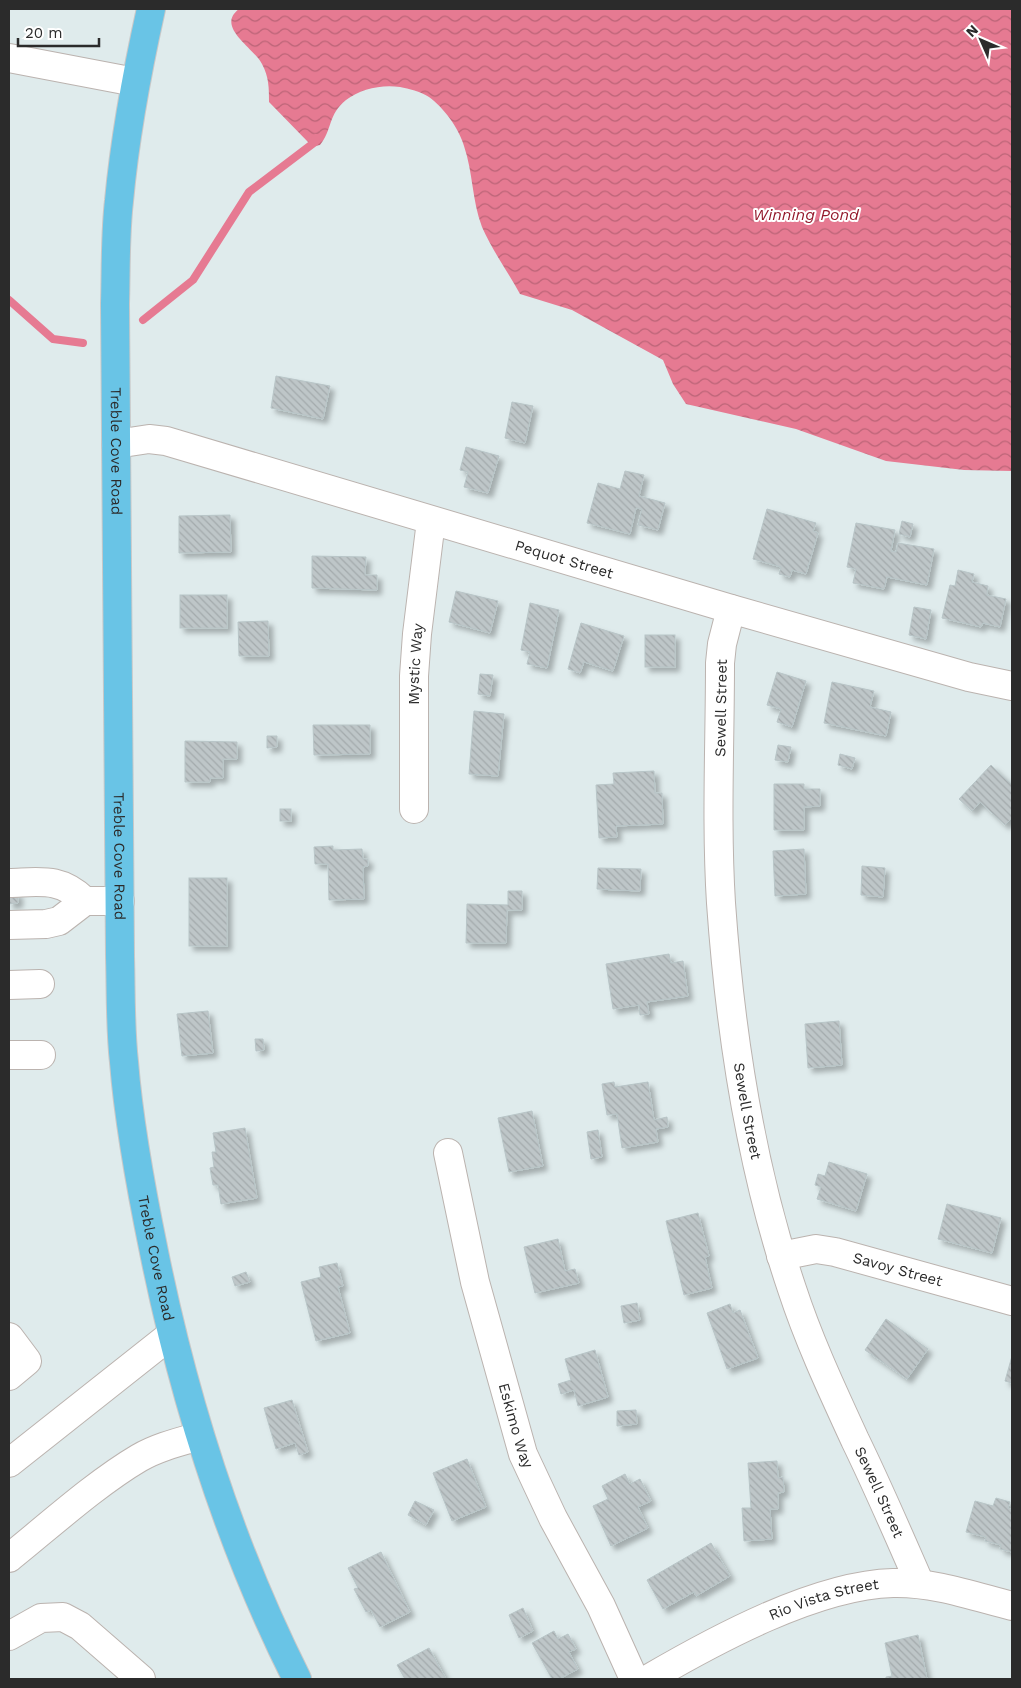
<svg xmlns="http://www.w3.org/2000/svg" width="1021" height="1688" viewBox="0 0 1021 1688" font-family="'Work Sans',sans-serif">
  <defs>
    <pattern id="water-waves" width="16" height="10" patternUnits="userSpaceOnUse" patternTransform="scale(1.25)"><rect width="16" height="10" fill="#e67a92"/><path d="M0 5q4-4 8 0t8 0" fill="none" stroke="#bb6477"/></pattern>
    <pattern id="building-back-hatch" width="6" height="6" patternUnits="userSpaceOnUse" patternTransform="scale(1.25)"><rect width="6" height="6" fill="#bec6c8"/><path d="M-1 5l2 2M0 0l6 6M5-1l2 2" fill="none" stroke="#a3aaac"/></pattern>
    <filter id="shadow"><feDropShadow dx="4.5" dy="4.5" stdDeviation="2.5" flood-color="#0004"/></filter>
  </defs>
  <rect width="100%" height="100%" fill="#dfebec"/>
  <path fill="url(#water-waves)" d="M239,9H1012V471L964,470L886,461L796,429L686,404L673,384L663,360L572,310L520,294C508,272 492,250 482,227C472,201 473,172 464,146C459,128 443,107 429,97C420,91 409,89 400,87C382,84 360,89 346,100C328,114 332,131 320,145L315,146L308,142L269,102C269,88 269,77 262,64C254,48 215,27 239,9Z"/>
  <g fill="none" stroke-linecap="round" stroke-linejoin="round">
    <g stroke="#e67a92" stroke-width="8">
      <path d="M9,300L53,339L83,343"/>
      <path d="M143,320L193,280L249,192L315,142L316,138"/>
    </g>
  </g>
  <g fill="url(#building-back-hatch)" stroke="#b8c5c7" filter="url(#shadow)">
    <path d="M276,376L330,386L323,419L271,408Z"/>
    <path d="M512,402L533,406L525,443L505,438Z"/>
    <path d="M466,447L499,456L488,493L464,487L468,472L460,470Z"/>
    <path d="M625,471L644,475L639,496L665,503L658,530L638,525L642,509L636,508L630,534L587,523L598,483L620,489Z"/>
    <path d="M767,509L816,523L813,531L818,533L806,574L792,570L790,577L779,574L781,567L753,559Z"/>
    <path d="M230,515L231,552L179,553V516Z"/>
    <path d="M902,521L913,524L910,537L899,534Z"/>
    <path d="M856,523L895,530L891,551L896,552L898,543L934,549L927,585L887,577L884,589L853,583L856,569L847,567Z"/>
    <path d="M312,556L366,557L365,575H377V590L312,588Z"/>
    <path d="M958,570L974,574L972,582L988,586L987,595L1006,599L1000,627L983,623L981,627L942,618L950,585L955,586Z"/>
    <path d="M456,591L498,601L490,633L449,622Z"/>
    <rect x="180" y="595" width="47" height="33"/>
    <path d="M530,603L559,610L547,668L527,664L530,652L521,650Z"/>
    <path d="M914,607L931,610L926,639L909,635Z"/>
    <path d="M268,621L269,656H239L238,622Z"/>
    <path d="M581,623L624,636L613,671L584,662L580,673L568,669Z"/>
    <rect x="645" y="635" width="30" height="32"/>
    <path d="M777,672L806,681L792,727L777,722L781,709L767,705Z"/>
    <path d="M480,674L493,675L490,696L478,694Z"/>
    <path d="M832,682L874,691L870,707L891,712L886,736L824,723Z"/>
    <path d="M474,711L504,714L498,776L469,774Z"/>
    <path d="M313,725H370V754L314,755Z"/>
    <path d="M267,736H277V747L267,748Z"/>
    <path d="M185,741L237,742V759H223V778H210V782H185Z"/>
    <path d="M778,745L791,747L788,762L775,760Z"/>
    <path d="M840,754L855,758L852,769L838,765Z"/>
    <path d="M991,765L1012,785V818L1005,825L980,802L972,811L959,799Z"/>
    <path d="M654,771L655,793H662L663,824L616,826L617,837L599,838L596,785L614,784L613,773Z"/>
    <path d="M774,784H804V789H820V806L804,807V830H774Z"/>
    <rect x="280" y="809" width="11" height="12"/>
    <path d="M333,846V850L362,849L363,859H368V866L363,867L364,899L329,900L328,864H315L314,847Z"/>
    <path d="M804,849L806,894L775,896L773,851Z"/>
    <path d="M862,866L885,868L883,897L861,895Z"/>
    <path d="M598,868L641,869L640,891L597,889Z"/>
    <rect x="189" y="878" width="38" height="68"/>
    <path d="M508,891H522V910H507L506,943H466L467,904L508,905Z"/>
    <path d="M9,893H18V903L9,904Z"/>
    <path d="M669,954L671,963L683,961L688,996L647,1002L649,1014L640,1015L639,1005L613,1009L606,964Z"/>
    <path d="M208,1011L213,1053L182,1056L177,1014Z"/>
    <path d="M839,1021L842,1065L808,1068L805,1024Z"/>
    <path d="M255,1039H263L264,1050L256,1051Z"/>
    <path d="M614,1082L615,1087L648,1082L654,1120L667,1117L668,1127L656,1129L658,1142L622,1148L617,1114L607,1115L602,1084Z"/>
    <path d="M532,1111L543,1166L509,1172L498,1118Z"/>
    <path d="M245,1128L257,1198L221,1204L218,1185H213L210,1168L214,1167L212,1152H216L213,1133Z"/>
    <path d="M598,1130L602,1157L591,1159L587,1132Z"/>
    <path d="M829,1162L867,1174L856,1211L817,1199L821,1187L815,1185L818,1174L825,1176Z"/>
    <path d="M947,1204L1001,1218L992,1253L938,1239Z"/>
    <path d="M698,1213L709,1256L705,1257L712,1288L684,1295L666,1221Z"/>
    <path d="M558,1239L565,1271L575,1269L579,1283L535,1293L524,1247Z"/>
    <path d="M337,1263L343,1286L338,1287L350,1333L316,1341L301,1282L321,1277L319,1267Z"/>
    <path d="M246,1272L250,1282L235,1286L232,1277Z"/>
    <path d="M637,1303L640,1320L624,1323L621,1306Z"/>
    <path d="M730,1304L733,1313L740,1310L758,1358L727,1369L707,1313Z"/>
    <path d="M886,1319L928,1349L907,1379L865,1350Z"/>
    <path d="M595,1350L608,1397L578,1406L574,1390L561,1394L558,1384L571,1380L565,1359Z"/>
    <path d="M1012,1356V1383L1005,1381Z"/>
    <path d="M292,1400L308,1452L299,1455L295,1443L276,1449L264,1408Z"/>
    <path d="M636,1410L637,1424L617,1426V1411Z"/>
    <path d="M467,1459L486,1507L452,1521L433,1473Z"/>
    <path d="M777,1461L778,1478L783,1477L784,1492L778,1493V1509H770L772,1539L744,1541L742,1508H751L748,1463Z"/>
    <path d="M625,1474L630,1484L640,1479L651,1501L638,1507L648,1528L611,1546L593,1506L608,1499L602,1486Z"/>
    <path d="M996,1498L1010,1502L1008,1508L1012,1510V1552L1000,1549L1001,1545L985,1541L986,1537L966,1532L975,1501L993,1506Z"/>
    <path d="M415,1501L434,1510L426,1525L408,1515Z"/>
    <path d="M711,1543L730,1576L696,1596L694,1592L663,1609L647,1580Z"/>
    <path d="M381,1552L410,1612L380,1627L371,1610L366,1612L354,1589L358,1588L348,1568Z"/>
    <path d="M523,1608L533,1631L519,1638L509,1615Z"/>
    <path d="M554,1631L558,1639L568,1634L576,1649L569,1652L578,1669L559,1679H552L532,1643Z"/>
    <path d="M918,1635L927,1679H886V1677L892,1676L885,1643Z"/>
    <path d="M429,1648L446,1679H405L397,1665Z"/>
  </g>
  <g fill="none" stroke-linecap="round" stroke-linejoin="round">
    <g stroke="#bbb3af" stroke-width="30">
      <g id="minor">
        <path d="M9,58L135,82"/>
        <path id="s1" d="M116,444L149,439L166,441L731,609L969,677L1012,686"/>
        <path id="s2" d="M731,609L722,644L720,663C720,743 716,823 721,903C730,1031 751,1168 792,1289C809,1341 832,1390 855,1440C878,1487 899,1536 920,1584"/>
        <path id="s3" d="M414,809V676L417,634L431,521"/>
        <path d="M9,883C41,882 60,877 85,901"/>
        <path d="M9,925L46,924L59,921L85,901H120"/>
        <path d="M9,985L40,984"/>
        <path d="M9,1055H41"/>
        <path id="s4" d="M448,1153L475,1282L523,1454L553,1518L601,1606L634,1679"/>
        <path id="s5" d="M781,1256L816,1249L835,1252L1012,1301"/>
        <path d="M9,1337L27,1361L9,1376"/>
        <path d="M9,1463L172,1334"/>
        <path d="M9,1558C49,1526 95,1484 139,1458C158,1447 179,1442 200,1436"/>
        <path d="M9,1636L41,1618L63,1617L80,1626L141,1679"/>
        <path id="s6" d="M648,1679C715,1640 816,1585 893,1583C934,1582 973,1596 1012,1606"/>
      </g>
    </g>
    <g stroke="#c8c8c8" stroke-width="30">
      <g id="major">
        <path id="s7" d="M151,9C137,72 125,136 119,201C115,235 116,270 115,304L120,956C121,991 120,1027 124,1062C129,1125 141,1189 154,1252C184,1400 229,1544 297,1679"/>
      </g>
    </g>
    <use href="#minor" stroke="#fff" stroke-width="28"/>
    <use href="#major" stroke="#69c4e6" stroke-width="28"/>
  </g>
  <g text-anchor="middle" stroke-width="4" stroke-linejoin="round" paint-order="stroke">
    <g font-size="15" fill="#2b2b2b" stroke="#fff">
      <text dy="5" stroke="none"><textPath href="#s7" startOffset="445">Treble Cove Road</textPath></text>
      <text dy="5" stroke="none"><textPath href="#s1" startOffset="466">Pequot Street</textPath></text>
      <text dy="5" stroke="none"><textPath href="#s3" startOffset="145">Mystic Way</textPath></text>
      <text transform="translate(721 708) rotate(-89)" y="5">Sewell Street</text>
      <text dy="5" stroke="none"><textPath href="#s7" startOffset="850">Treble Cove Road</textPath></text>
      <text dy="5" stroke="none"><textPath href="#s2" startOffset="505">Sewell Street</textPath></text>
      <text dy="5" stroke="none"><textPath href="#s7" startOffset="1255">Treble Cove Road</textPath></text>
      <text dy="5" stroke="none"><textPath href="#s5" startOffset="120">Savoy Street</textPath></text>
      <text dy="5" stroke="none"><textPath href="#s4" startOffset="281">Eskimo Way</textPath></text>
      <text dy="5" stroke="none"><textPath href="#s2" startOffset="910">Sewell Street</textPath></text>
      <text dy="5" stroke="none"><textPath href="#s6" startOffset="194">Rio Vista Street</textPath></text>
    </g>
    <g font-size="16" font-style="italic" fill="#93182a" stroke="#fff">
      <text x="806" y="220">Winning Pond</text>
    </g>
  </g>
  <rect width="1021" height="1688" fill="none" stroke="#2b2b2b" stroke-width="20"/>
  <g transform="translate(981 40) rotate(315)" stroke="#ffffff" stroke-width="4" paint-order="stroke">
  <path d="M0-4L9 19L0 12L-9 19Z" fill="#2b2b2b"/>
  <text y="-8" font-size="14" font-weight="bold" text-anchor="middle" fill="#2b2b2b">N</text>
  </g>
  <path d="M18 38v8h81v-8" fill="none" stroke="#2b2b2b" stroke-width="2.5"/>
  <text x="25" y="38" font-size="15" fill="#2b2b2b" stroke="#ffffff" stroke-width="4" paint-order="stroke">20 m</text>
</svg>
